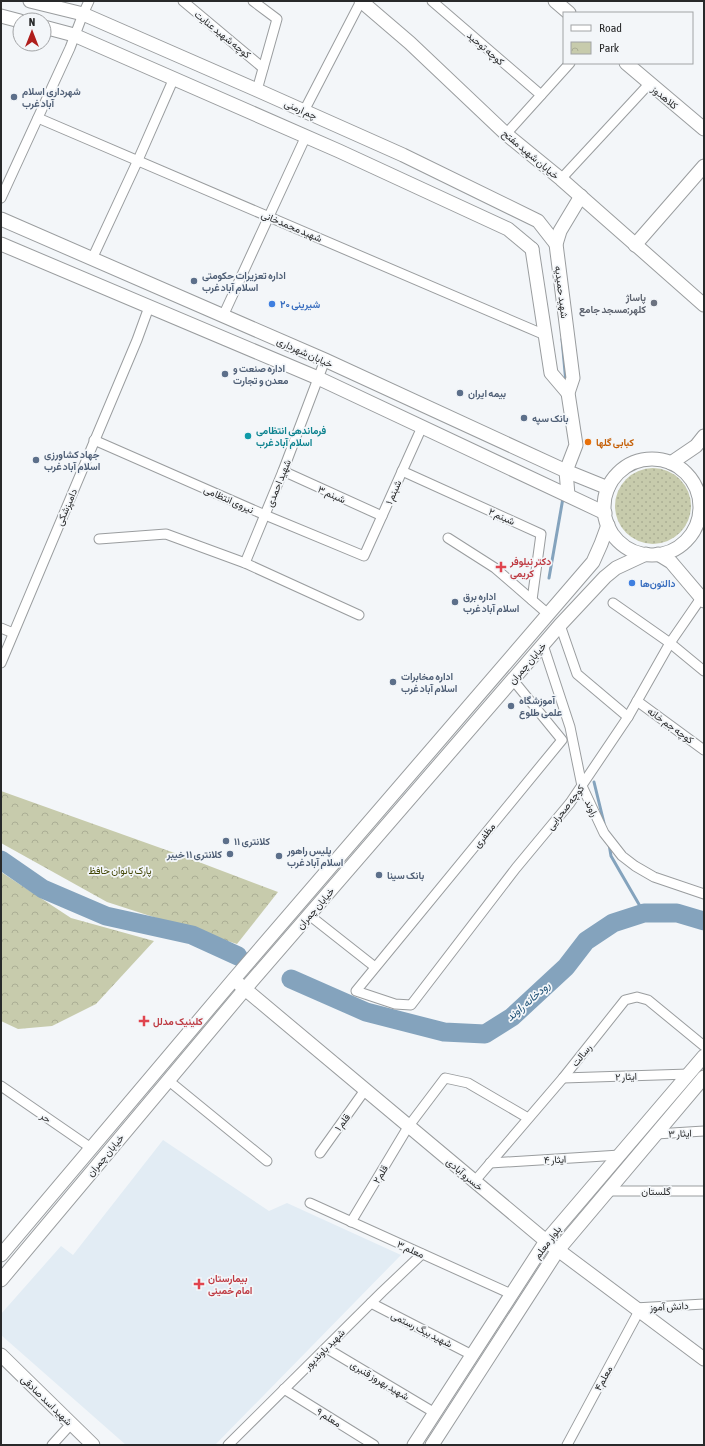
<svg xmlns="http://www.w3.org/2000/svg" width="705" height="1446" viewBox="0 0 705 1446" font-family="'Asap Condensed',Vazirmatn,sans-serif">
  <defs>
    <pattern id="grass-dots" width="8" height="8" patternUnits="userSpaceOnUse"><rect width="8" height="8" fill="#c7cbac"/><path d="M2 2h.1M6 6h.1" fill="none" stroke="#abae94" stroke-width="1.8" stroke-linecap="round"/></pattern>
    <pattern id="park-crowns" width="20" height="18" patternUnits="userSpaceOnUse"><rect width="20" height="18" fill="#c7cbac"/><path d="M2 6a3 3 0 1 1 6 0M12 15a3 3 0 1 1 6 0" fill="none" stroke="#abae94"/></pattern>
  </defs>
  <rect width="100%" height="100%" fill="#f3f6f9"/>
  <path fill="#e2ecf4" d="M163,1140L269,1211L287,1203L401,1255L215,1445H126L1,1335V1314L61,1246L73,1255Z"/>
  <circle fill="url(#grass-dots)" cx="653" cy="506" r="38"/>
  <g fill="url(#park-crowns)">
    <path d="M1,791L183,856L278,892L237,944L107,902L1,843Z"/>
    <path d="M1,872L71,918L154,941L96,1004L52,1026L18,1029L1,1021Z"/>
  </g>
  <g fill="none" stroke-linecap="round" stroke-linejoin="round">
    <g stroke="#84a3bd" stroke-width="3">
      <path d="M562,339L566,383"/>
      <path d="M549,578L563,498"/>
      <path d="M594,782L604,823"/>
      <path d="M609,844L611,856L644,913"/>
    </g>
    <g stroke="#84a3bd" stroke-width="19">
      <path d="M1,860L43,889L106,916L192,935L238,956"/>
      <path d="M291,979L366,1012L444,1032L485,1034L512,1017L566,967L586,941L613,923L644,913H677L704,921"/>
    </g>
    <g stroke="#9a9d9f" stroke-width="11">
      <g id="street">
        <path d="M183,1L263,68"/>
        <path d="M253,1L277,19L257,90"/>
        <path d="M432,1L541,95"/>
        <path d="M304,111L361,1"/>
        <path d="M38,118L545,335"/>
        <path d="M506,134L570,63"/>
        <path d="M561,179L649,84"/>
        <path d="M1,198L70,48L83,14L89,1"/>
        <path d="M92,259L138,160L174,78"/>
        <path d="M223,316L306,136"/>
        <path d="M94,440L265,515L364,556L422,427"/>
        <path d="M283,471L382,516"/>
        <path d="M402,471L541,534L532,600"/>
        <path d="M448,538L495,568L548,614"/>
        <path d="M99,539L166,534L245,563L359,615"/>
        <path d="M245,563L283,471L325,360"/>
        <path d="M613,603L670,643L704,671"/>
        <path d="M560,625L577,674L628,717"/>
        <path d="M1,628L13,633"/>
        <path d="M543,645L570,727L582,786L604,833L622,856L635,866L654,877L704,894"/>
        <path d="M1,663L137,340L149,307"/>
        <path d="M513,680L562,740L356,991L395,1004L411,1005L516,868L570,803L628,717L670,643L701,598"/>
        <path d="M637,701L704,750"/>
        <path d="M309,915L375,967"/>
        <path d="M563,1078L689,1074"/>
        <path d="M169,1081L267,1161"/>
        <path d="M1,1086L91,1148"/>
        <path d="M656,1134L704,1131"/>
        <path d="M320,1153L365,1090"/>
        <path d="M490,1163L620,1155"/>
        <path d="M474,1182L563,1078L625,1000L637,997L648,1000L704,1046"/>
        <path d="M607,1191H704"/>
        <path d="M310,1203L511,1294"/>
        <path d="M351,1222L408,1127L445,1078L468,1083L528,1118"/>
        <path d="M371,1303L472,1355"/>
        <path d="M635,1308L704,1304"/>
        <path d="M326,1348L435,1413"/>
        <path d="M284,1389L374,1445"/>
        <path d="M52,1445L71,1424"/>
        <path d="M228,1445L382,1292L422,1254"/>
        <path d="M567,1445L639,1311"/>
      </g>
    </g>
    <g stroke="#9a9d9f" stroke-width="15">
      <g id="secondary">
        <path d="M30,1L83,14L257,90L403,155L538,221L556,244"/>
        <path d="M361,1L410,43L506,134L561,179L704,305"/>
        <path d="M555,1L569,13"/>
        <path d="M1,16L20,21"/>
        <path d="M44,27L74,35L339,151L508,229L532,249"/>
        <path d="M626,63L704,129"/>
        <path d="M1,219L325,360L566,471L608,488"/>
        <path d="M1,244L318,378L605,513"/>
        <path d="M635,245L704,166"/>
        <path d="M532,249L551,373L568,393"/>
        <circle cx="652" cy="507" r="48"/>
        <path d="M671,463L696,446L704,436"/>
        <path d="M568,495L566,471L576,445L568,393L573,378L556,244L560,231L581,196"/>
        <path d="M658,554L671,562L704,601"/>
        <path d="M239,984L546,1241L704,1359"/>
        <path d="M1,1255L234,979L593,562L601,544L608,525"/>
        <path d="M1,1280L245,989L560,625L605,577L616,568L646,554"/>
        <path d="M1,1355L93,1445"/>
        <path d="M414,1445L546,1241L704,1056"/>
        <path d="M432,1445L558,1250L704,1077"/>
      </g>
    </g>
    <use href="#street" stroke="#fff" stroke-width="9"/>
    <use href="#secondary" stroke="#fff" stroke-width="13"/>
  </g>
  <g fill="#5c6f8a" stroke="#f3f6f9" stroke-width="1.5">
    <circle cx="14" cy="97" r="4"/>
    <circle cx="194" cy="281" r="4"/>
    <circle cx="225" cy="374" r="4"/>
    <circle cx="460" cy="393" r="4"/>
    <circle cx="524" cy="418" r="4"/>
    <circle cx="36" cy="460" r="4"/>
    <circle cx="455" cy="602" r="4"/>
    <circle cx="393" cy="682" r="4"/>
    <circle cx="511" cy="706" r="4"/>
    <circle cx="226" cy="841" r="4"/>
    <circle cx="230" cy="854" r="4"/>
    <circle cx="279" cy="856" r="4"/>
    <circle cx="379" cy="875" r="4"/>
  </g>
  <circle fill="#6b7280" stroke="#f3f6f9" stroke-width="1.5" cx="654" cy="303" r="4"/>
  <g fill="#3f7fe0" stroke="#f3f6f9" stroke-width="1.5">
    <circle cx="272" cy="304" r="4"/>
    <circle cx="632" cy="583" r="4"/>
  </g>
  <circle fill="#0f9aa8" stroke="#f3f6f9" stroke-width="1.5" cx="248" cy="436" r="4"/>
  <circle fill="#e8710a" stroke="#f3f6f9" stroke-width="1.5" cx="588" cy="442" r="4"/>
  <g fill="#e0444e" stroke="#f3f6f9" stroke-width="1.5">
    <path d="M499 561h4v4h4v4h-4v4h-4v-4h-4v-4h4z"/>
    <path d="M142 1015h4v4h4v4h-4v4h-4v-4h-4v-4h4z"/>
    <path d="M197 1278h4v4h4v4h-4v4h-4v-4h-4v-4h4z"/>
  </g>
  <g text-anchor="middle" stroke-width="3.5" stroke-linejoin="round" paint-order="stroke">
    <g font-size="10" fill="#28292a" stroke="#f3f6f9">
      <text transform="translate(223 34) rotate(39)" y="4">کوچه شهید عنایت</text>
      <text transform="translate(486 48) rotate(41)" y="4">کوچه توحید</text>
      <text transform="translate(665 97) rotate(40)" y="4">کلاهدوز</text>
      <text transform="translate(301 109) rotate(24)" y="4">چم ارمنی</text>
      <text transform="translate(531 154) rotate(40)" y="4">خیابان شهید مفتح</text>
      <text transform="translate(292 226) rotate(23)" y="4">شهید محمدخانی</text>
      <text transform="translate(562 292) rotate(83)" y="4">شهید حمیدیه</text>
      <text transform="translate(305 352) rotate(24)" y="4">خیابان شهرداری</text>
      <text transform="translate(278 483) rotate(-68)" y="4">شهید احمدی</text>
      <text transform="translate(393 492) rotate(-66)" y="4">شبنم ۱</text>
      <text transform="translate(332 494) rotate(24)" y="4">شبنم ۳</text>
      <text transform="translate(229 499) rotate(24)" y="4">نیروی انتظامی</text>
      <text transform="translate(66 507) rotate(-67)" y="4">دامپزشکی</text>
      <text transform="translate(502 516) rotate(24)" y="4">شبنم ۲</text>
      <text transform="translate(527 663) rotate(-49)" y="4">خیابان چمران</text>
      <text transform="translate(671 725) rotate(36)" y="4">کوچه جم خانه</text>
      <text transform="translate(565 807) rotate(-52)" y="4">کوچه صحرایی</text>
      <text transform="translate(592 808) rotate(64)" y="4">راوند</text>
      <text transform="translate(484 835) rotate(-51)" y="4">مظفری</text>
      <text transform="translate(315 908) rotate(-49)" y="4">خیابان چمران</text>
      <text transform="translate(581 1055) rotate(-51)" y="4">رسالت</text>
      <text transform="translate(626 1076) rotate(-2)" y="4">ایثار ۲</text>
      <text transform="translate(46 1117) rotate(35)" y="4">حر</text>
      <text transform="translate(342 1122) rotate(-54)" y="4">قلم ۱</text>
      <text transform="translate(680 1133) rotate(-3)" y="4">ایثار ۳</text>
      <text transform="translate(105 1155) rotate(-50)" y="4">خیابان چمران</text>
      <text transform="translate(555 1159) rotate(-3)" y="4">ایثار ۴</text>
      <text transform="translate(380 1174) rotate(-59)" y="4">قلم۲</text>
      <text transform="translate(465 1174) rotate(40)" y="4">خسرو آبادی</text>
      <text x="656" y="1195">گلستان</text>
      <text transform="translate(547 1242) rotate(-53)" y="4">بلوار معلم</text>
      <text transform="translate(411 1249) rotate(24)" y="4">معلم ۳</text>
      <text transform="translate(669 1306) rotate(-3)" y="4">دانش آموز</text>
      <text transform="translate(422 1329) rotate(27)" y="4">شهید بیگ رستمی</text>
      <text transform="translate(324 1349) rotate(-45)" y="4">شهید باوندپور</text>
      <text transform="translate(603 1378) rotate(-62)" y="4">معلم۴</text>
      <text transform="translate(380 1380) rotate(31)" y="4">شهید بهروز قنبری</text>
      <text transform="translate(47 1400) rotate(44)" y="4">شهید اسد صادقی</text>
      <text transform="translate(329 1417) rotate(32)" y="4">معلم ۹</text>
    </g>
    <g font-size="10" font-weight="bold" fill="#4e5e75" stroke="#f3f6f9" text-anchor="start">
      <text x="22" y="95">شهرداری اسلام<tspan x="22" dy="12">آباد غرب</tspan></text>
      <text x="202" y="279">اداره تعزیرات حکومتی<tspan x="202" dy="12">اسلام آباد غرب</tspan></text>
      <text x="233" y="372">اداره صنعت و<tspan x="233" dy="12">معدن و تجارت</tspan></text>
      <text x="468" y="397">بیمه ایران</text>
      <text x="532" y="422">بانک سپه</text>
      <text x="44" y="458">جهاد کشاورزی<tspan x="44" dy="12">اسلام آباد غرب</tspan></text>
      <text x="463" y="600">اداره برق<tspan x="463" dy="12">اسلام آباد غرب</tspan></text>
      <text x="401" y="680">اداره مخابرات<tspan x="401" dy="12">اسلام آباد غرب</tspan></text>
      <text x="519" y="704">آموزشگاه<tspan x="519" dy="12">علمی طلوع</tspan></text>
      <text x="234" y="845">کلانتری ۱۱</text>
      <text x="287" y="854">پلیس راهور<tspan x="287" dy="12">اسلام آباد غرب</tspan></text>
      <text x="222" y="858" text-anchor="end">کلانتری ۱۱ خیبر</text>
      <text x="387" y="879">بانک سینا</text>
    </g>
    <g font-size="10" font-weight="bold" fill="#5b616d" stroke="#f3f6f9" text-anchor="end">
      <text x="646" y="301">پاساژ<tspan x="646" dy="12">کلهر;مسجد جامع</tspan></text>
    </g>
    <g font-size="10" font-weight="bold" fill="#366cbe" stroke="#f3f6f9" text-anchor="start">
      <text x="280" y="308">شیرینی ۲۰</text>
      <text x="640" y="587">دالتون‌ها</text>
    </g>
    <g font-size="10" font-weight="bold" fill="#0d838f" stroke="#f3f6f9" text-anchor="start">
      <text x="256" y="434">فرماندهی انتظامی<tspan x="256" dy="12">اسلام آباد غرب</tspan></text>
    </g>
    <g font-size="10" font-weight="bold" fill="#c56008" stroke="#f3f6f9" text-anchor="start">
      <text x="596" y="446">کبابی گلها</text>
    </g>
    <g font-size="10" font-weight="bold" fill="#be3a42" stroke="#f3f6f9" text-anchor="start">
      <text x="510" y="565">دکتر نیلوفر<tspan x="510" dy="12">کریمی</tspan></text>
      <text x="153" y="1025">کلینیک مدلل</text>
      <text x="208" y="1282">بیمارستان<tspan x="208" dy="12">امام خمینی</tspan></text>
    </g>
    <g font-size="10" fill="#404402" stroke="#f3f6f9">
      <text x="120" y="874">پارک بانوان حافظ</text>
    </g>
    <g font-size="11" font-style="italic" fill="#1c4f74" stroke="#f3f6f9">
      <text transform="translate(528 1001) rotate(-41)" y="4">رودخانه راوند</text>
    </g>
  </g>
  <rect width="705" height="1446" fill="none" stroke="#28292a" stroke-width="4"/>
  <rect x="563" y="12" width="130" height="52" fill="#f3f6f9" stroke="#a2a4a6"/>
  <rect x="571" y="25" width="20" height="6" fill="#ffffff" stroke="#a2a4a6"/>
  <text x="599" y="32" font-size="12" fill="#28292a">Road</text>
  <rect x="571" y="42" width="20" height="12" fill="url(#park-crowns)" stroke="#a2a4a6"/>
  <text x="599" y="52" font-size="12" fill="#28292a">Park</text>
  <g transform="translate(32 32)"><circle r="19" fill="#f3f6f9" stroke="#a2a4a6"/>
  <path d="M0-3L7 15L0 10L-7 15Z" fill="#af1e1c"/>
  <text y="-6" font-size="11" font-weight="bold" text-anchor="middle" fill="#28292a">N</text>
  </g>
</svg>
